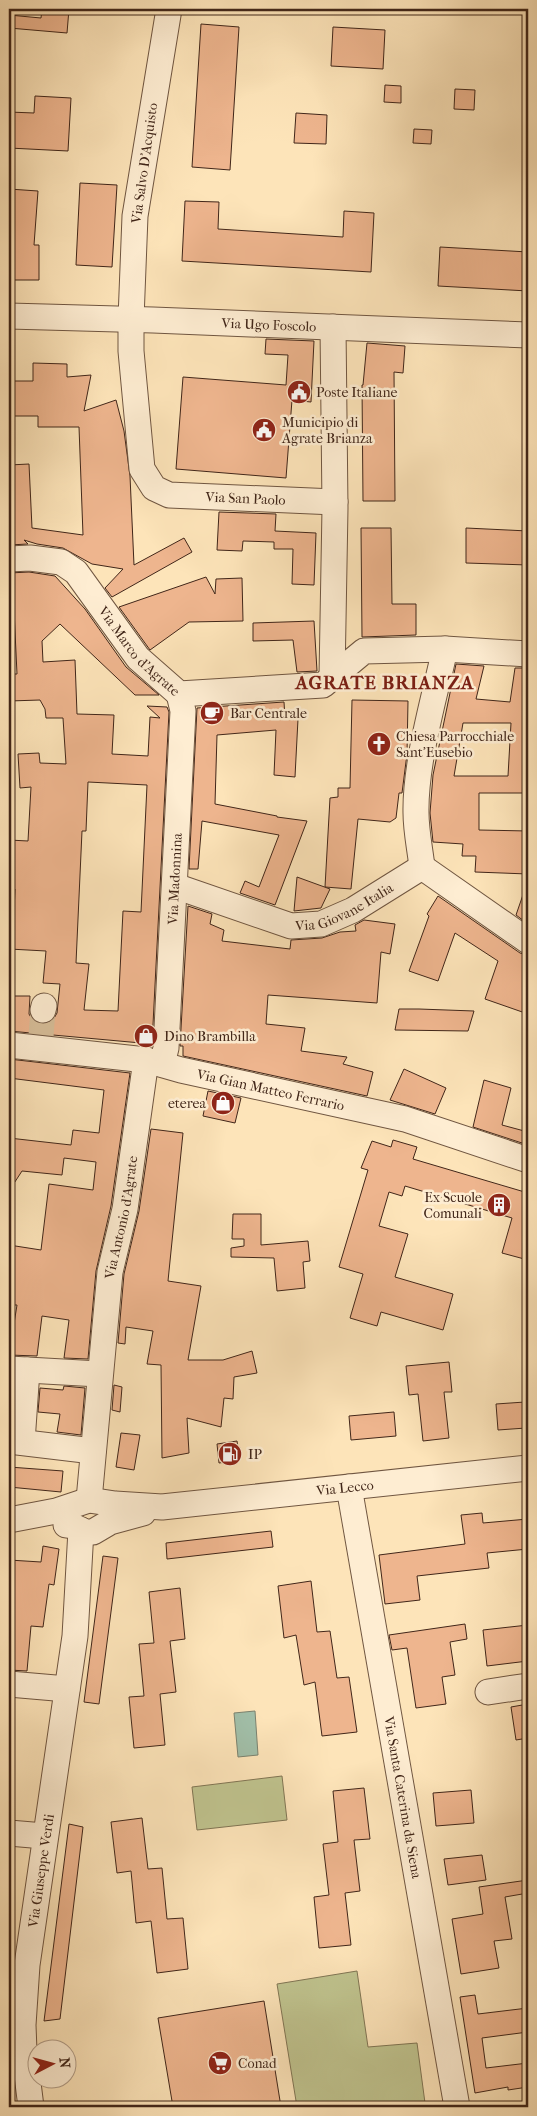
<svg xmlns="http://www.w3.org/2000/svg" width="537" height="2116" viewBox="0 0 537 2116" font-family="'IM FELL French Canon',serif">
  <rect width="100%" height="100%" fill="#fde4b9"/>
  <filter id="stains"><feTurbulence type="fractalNoise" baseFrequency=".004" numOctaves="4"/><feColorMatrix values="0 0 0 0 .2 0 0 0 0 .09 0 0 0 0 .02 0 0 0 .5 -.17"/></filter>
  <radialGradient id="worn" r=".72"><stop offset=".6" stop-color="#630" stop-opacity="0"/><stop offset="1" stop-color="#630" stop-opacity=".3"/></radialGradient>
  <g fill="#c0c48f" stroke="#807554">
    <path d="M282,1776L287,1820L197,1830L192,1787Z"/>
    <path d="M357,1971L368,2047L417,2043L425,2103L409,2107H297L277,1984Z"/>
  </g>
  <path fill="#a1bfa9" stroke="#7b826f" d="M255,1711L258,1755L238,1757L234,1713Z"/>
  <g fill="#eeb58e" stroke="#412619" fill-rule="evenodd">
    <path d="M42,9H69L67,33L9,28V15L41,18Z"/>
    <path d="M201,24L239,27L230,170L192,167Z"/>
    <path d="M333,27L385,30L383,69L331,66Z"/>
    <path d="M385,85L401,86V103L384,102Z"/>
    <path d="M455,89L475,90L474,110L454,109Z"/>
    <path d="M35,96L71,98L68,151L9,148V112L34,113Z"/>
    <path d="M296,113L327,115L326,144L294,143Z"/>
    <path d="M414,129L432,130L431,144L413,143Z"/>
    <path d="M80,183L117,185L112,267L76,265Z"/>
    <path d="M9,189L38,191L34,245H39V280H9Z"/>
    <path d="M185,201L219,202L218,229L343,237L344,211L374,213L371,272L182,261Z"/>
    <path d="M440,247L528,252V291L438,286Z"/>
    <path d="M266,339L314,341L311,402L292,400L286,478L176,469L183,377L286,385L288,355L265,354Z"/>
    <path d="M367,343L405,346L403,373L394,372L395,501H363L362,385H363Z"/>
    <path d="M33,363L67,364V377L91,375L84,411L116,400L124,431L130,476L134,565L184,538L192,552L112,597L105,588L123,569L92,564L63,548L37,544L24,540L28,544L9,545V465L29,464L32,528L83,535L79,427H38V416H9V381H33Z"/>
    <path d="M219,512L276,514L275,531L316,533L314,585L292,584L293,549H274V542L243,541L242,551L217,550Z"/>
    <path d="M361,528H391L392,604H416V635L362,637Z"/>
    <path d="M466,528L528,531V565L466,563Z"/>
    <path d="M29,572L55,576L85,609L126,667L159,695H135L60,624L42,641L43,662L75,660L77,714L114,715L112,754L148,756L150,717L160,718L147,706L167,707L169,712L152,1044L9,1031V996H30L29,1014L33,1021L40,1024H46L53,1020L57,1013L60,984L43,983L46,951L9,949V935H13L15,889H9V840L28,841L31,787L20,788L18,754L39,753L40,763L66,764L63,718H46L45,709L40,700L9,701V674H17L13,589L9,590V573ZM88,782L147,785L141,912L123,911L118,1011L84,1010L89,964L76,963L82,831H86Z"/>
    <path d="M206,577L215,594L216,579L242,578L243,621L189,622L150,650L119,607Z"/>
    <path d="M314,621L317,671L297,672L293,640L253,641V623Z"/>
    <path d="M456,664L484,666L476,699L510,702L515,668H528V793H479V830L528,831V874L475,872L476,856H462L463,844L433,842L430,813L433,775ZM463,723H511L508,776H454Z"/>
    <path d="M352,700L408,701L407,754L402,793H399L396,818L390,822L358,819L351,889L325,887L330,798L338,797V788H350Z"/>
    <path d="M284,702L285,718L298,719L295,777L274,775L276,730L217,735L215,804L277,816V817L307,821L275,905L240,893L245,881L259,887L279,835L202,821L198,869H189L197,708Z"/>
    <path d="M297,877L330,889L321,908L294,911Z"/>
    <path d="M526,886L528,887V924L516,915Z"/>
    <path d="M438,896L520,953L528,955V1014L485,999L498,961L455,933L438,981L409,971L429,916L427,914Z"/>
    <path d="M188,906L212,914L210,924L224,930L222,941L290,949L291,940L322,938L340,932L356,931L355,925L364,920L395,924L390,954L381,952L377,1003L268,995L266,1024L305,1028L301,1051L347,1057L343,1064L373,1072L367,1096L183,1056V1046H180Z"/>
    <path d="M399,1009H419L474,1011L468,1031L395,1030Z"/>
    <path d="M9,1059L130,1073L111,1206L96,1271L88,1359L64,1358L69,1320L42,1316L37,1356L9,1355L17,1305H9V1245L41,1250L49,1184L93,1190L96,1162L64,1158L62,1175L22,1171L9,1191V1138L71,1145L73,1130L99,1133L104,1090L9,1078Z"/>
    <path d="M404,1069L446,1088L435,1114L390,1100Z"/>
    <path d="M484,1080L511,1088L502,1125L528,1132V1145L473,1127Z"/>
    <path d="M208,1091L241,1098L235,1123L203,1116Z"/>
    <path d="M151,1129L183,1133L168,1281L201,1286L188,1360H223L252,1351L257,1373L234,1377L233,1399L224,1398L221,1427L187,1418L189,1453L162,1458L161,1365L147,1364L153,1331L126,1327L125,1344L118,1343L124,1274L139,1211Z"/>
    <path d="M393,1140L417,1147L413,1159L528,1193V1260L502,1253L512,1218L405,1186L402,1196L389,1192L379,1226L408,1234L395,1277L453,1294L443,1330L381,1312L377,1326L350,1318L363,1274L339,1267L368,1170L361,1168L372,1141L391,1147Z"/>
    <path d="M233,1214H261V1245L308,1241L310,1261L303,1262L305,1288L277,1291L274,1258L231,1257V1248L244,1246V1239H232Z"/>
    <path d="M449,1362L452,1392H444L449,1438L423,1441L418,1394L409,1395L406,1366Z"/>
    <path d="M9,1383L12,1384L10,1410H9Z"/>
    <path d="M114,1385L122,1387L120,1412L112,1410Z"/>
    <path d="M64,1386L85,1388L81,1435L57,1432L60,1414L38,1412L40,1388L63,1390Z"/>
    <path d="M525,1402L526,1428L498,1430L496,1404Z"/>
    <path d="M394,1412L396,1436L351,1440L349,1416Z"/>
    <path d="M121,1433L140,1435L134,1470L116,1467Z"/>
    <path d="M237,1441L240,1460L219,1463L217,1444Z"/>
    <path d="M9,1467L63,1471L61,1492L9,1487Z"/>
    <path d="M482,1513L483,1523L528,1519V1549L487,1553L489,1568L417,1576L420,1600L385,1604L379,1555L465,1544L461,1515Z"/>
    <path d="M271,1531L273,1547L167,1559L166,1543Z"/>
    <path d="M43,1546L59,1549L54,1585L49,1584L43,1627L31,1626L27,1671L9,1670V1560L41,1562Z"/>
    <path d="M103,1556L118,1558L99,1704L84,1702Z"/>
    <path d="M311,1581L317,1632L330,1631L337,1678L349,1677L357,1732L322,1736L315,1682L304,1685L296,1635L284,1638L278,1586Z"/>
    <path d="M180,1588L185,1639L170,1641L176,1692L160,1694L165,1745L134,1748L129,1697L144,1696L139,1644L154,1643L149,1592Z"/>
    <path d="M465,1624L467,1639L450,1642L455,1675L442,1677L446,1704L416,1708L407,1648L392,1650L389,1635Z"/>
    <path d="M528,1625V1661L487,1666L483,1630Z"/>
    <path d="M528,1704V1738L516,1740L511,1707Z"/>
    <path d="M364,1788L370,1839L354,1840L360,1891L345,1893L351,1945L319,1948L314,1897L329,1895L323,1844L338,1842L333,1791Z"/>
    <path d="M471,1790L474,1823L436,1826L433,1793Z"/>
    <path d="M142,1818L148,1869L162,1868L167,1919L183,1918L188,1969L157,1973L151,1921L136,1923L131,1871L117,1873L111,1822Z"/>
    <path d="M69,1824L83,1827L60,2019L44,2021Z"/>
    <path d="M482,1855L486,1880L448,1885L444,1859Z"/>
    <path d="M528,1880V1893L505,1897L512,1939L494,1941L499,1968L461,1974L452,1919L483,1914L479,1887Z"/>
    <path d="M475,1995L478,2014L528,2008V2032L482,2038L486,2068L528,2063V2087L508,2090V2087L475,2093L460,1997Z"/>
    <path d="M264,2001L281,2107H173L158,2018Z"/>
  </g>
  <g fill="none" stroke-linecap="round" stroke-linejoin="round">
    <path stroke="#d7be99" stroke-width="25" stroke-dasharray="25 12" stroke-linecap="butt" d="M41,1036L43,1010"/>
    <g stroke="#705641" stroke-width="27">
      <g id="minor">
        <path id="s1" d="M169,9L135,216L131,319V351L142,469L154,488L169,495L335,502"/>
        <path id="s2" d="M9,316L153,320L528,335"/>
        <path id="s3" d="M9,559L30,558L61,562L76,572L138,658L179,694L323,685L364,651L445,649L528,654"/>
        <path d="M332,677L335,508L333,327"/>
        <path d="M422,867C420,849 416,831 416,813C415,763 434,699 445,649"/>
        <path d="M422,867L528,941"/>
        <path id="s4" d="M175,886L291,926L321,924L353,910L422,867"/>
        <path d="M43,1010L44,1006"/>
        <path id="s5" d="M9,1045L146,1060L181,1070L405,1119L528,1160"/>
        <path id="s6" d="M162,1064L166,1048L183,711L179,694"/>
        <path d="M9,1369L99,1374"/>
        <path d="M9,1441L93,1451"/>
        <path d="M22,1442L27,1370"/>
        <path id="s7" d="M349,1487L457,2107"/>
        <path id="s8" d="M89,1500L110,1272L125,1209L146,1060"/>
        <path id="s9" d="M9,1520L56,1511L89,1500L115,1504L162,1507L528,1468"/>
        <path d="M66,1525L73,1526L85,1532H93L110,1522L143,1513"/>
        <path d="M9,1684L67,1689"/>
        <path d="M488,1692L528,1686"/>
        <path d="M9,1833L44,1836"/>
        <path id="s10" d="M31,2107L24,2051L23,2025L27,1965L75,1636L81,1530"/>
      </g>
    </g>
    <use href="#minor" stroke="#feedd2" stroke-width="25"/>
  </g>
  <defs>
    <g id="civic-disc" transform="scale(1.25)"><circle r="9.5" fill="#8f2418" stroke="#feedd2"/><path d="M-.6-6.5H3V-4.5H.6V-3L4-1V1h2V6H-6V1h2V-1L-.6-3ZM-1.2 2.5V6h2.4V2.5Z" fill="#fff"/></g>
    <g id="cafe-disc" transform="scale(1.25)"><circle r="9.5" fill="#8f2418" stroke="#feedd2"/><path d="M-5.5-4.5H6V0H3Q3 3.5 0 3.5H-2.5Q-5.5 3.5-5.5 0ZM3-3.2v2h1.7v-2ZM-6 4.5H4V6H-6Z" fill="#fff"/></g>
    <g id="church-disc" transform="scale(1.25)"><circle r="9.5" fill="#8f2418" stroke="#feedd2"/><path d="M-1.2-6h2.4v3.5h3.3v2.4h-3.3V6h-2.4V-.1h-3.3v-2.4h3.3Z" fill="#fff"/></g>
    <g id="shop-disc" transform="scale(1.25)"><circle r="9.5" fill="#8f2418" stroke="#feedd2"/><path d="M-5-2.5h2.3a2.7 3.5 0 0 1 5.4 0H5L5.5 6h-11ZM-1.5-2.5h3a1.5 2.3 0 0 0-3 0Z" fill="#fff"/></g>
    <g id="building-disc" transform="scale(1.25)"><circle r="9.5" fill="#8f2418" stroke="#feedd2"/><path d="M-4-6H4V6H1V3H-1V6H-4ZM-2.5-4.3h1.7v1.8h-1.7ZM.8-4.3h1.7v1.8H.8ZM-2.5-1h1.7V.8h-1.7ZM.8-1h1.7V.8H.8Z" fill="#fff"/></g>
    <g id="fuel-disc" transform="scale(1.25)"><circle r="9.5" fill="#8f2418" stroke="#feedd2"/><path d="M-5.5-6h7V0h2V4h1.3V-2.5L3-4.5l.8-.8L6-3V5H2.5V1h-1V6h-7ZM-4.2-4.7v3.2H.2V-4.7Z" fill="#fff"/></g>
    <g id="supermarket-disc" transform="scale(1.25)"><circle r="9.5" fill="#8f2418" stroke="#feedd2"/><path d="M-6-5.5h2.5l.6 2H6L4.5 2H-2.5L-4.4-4H-6ZM-1.5 3.2a1.3 1.3 0 1 0 .1 0ZM3 3.2a1.3 1.3 0 1 0 .1 0Z" fill="#fff"/></g>
  </defs>
  <g fill-rule="evenodd">
    <use href="#civic-disc" x="299" y="392"/>
    <use href="#civic-disc" x="264" y="430"/>
    <use href="#cafe-disc" x="212" y="713"/>
    <use href="#church-disc" x="379" y="744"/>
    <use href="#shop-disc" x="146" y="1036"/>
    <use href="#shop-disc" x="223" y="1103"/>
    <use href="#building-disc" x="499" y="1205"/>
    <use href="#fuel-disc" x="230" y="1454"/>
    <use href="#supermarket-disc" x="220" y="2063"/>
  </g>
  <g text-anchor="middle" stroke-width="5" stroke-linejoin="round" paint-order="stroke">
    <g font-size="14" fill="#412619" stroke="#feedd2">
      <text transform="translate(144 163) rotate(-82)" y="5">Via Salvo D'Acquisto</text>
      <text dy="5" stroke="none"><textPath href="#s2" startOffset="260">Via Ugo Foscolo</textPath></text>
      <text dy="5" stroke="none"><textPath href="#s1" startOffset="579">Via San Paolo</textPath></text>
      <text dy="5" stroke="none"><textPath href="#s3" startOffset="172">Via Marco d'Agrate</textPath></text>
      <text dy="5" stroke="none"><textPath href="#s6" startOffset="186">Via Madonnina</textPath></text>
      <text dy="5" stroke="none"><textPath href="#s4" startOffset="180">Via Giovane Italia</textPath></text>
      <text dy="5" stroke="none"><textPath href="#s5" startOffset="266">Via Gian Matteo Ferrario</textPath></text>
      <text dy="5" stroke="none"><textPath href="#s8" startOffset="285">Via Antonio d'Agrate</textPath></text>
      <text dy="5" stroke="none"><textPath href="#s9" startOffset="340">Via Lecco</textPath></text>
      <text dy="5" stroke="none"><textPath href="#s7" startOffset="315">Via Santa Caterina da Siena</textPath></text>
      <text dy="5" stroke="none"><textPath href="#s10" startOffset="238">Via Giuseppe Verdi</textPath></text>
    </g>
    <g font-size="14" fill="#412619" stroke="#feedd2" text-anchor="start">
      <text x="316" y="397">Poste Italiane</text>
      <text x="282" y="427">Municipio di<tspan x="282" dy="16">Agrate Brianza</tspan></text>
      <text x="230" y="718">Bar Centrale</text>
      <text x="396" y="741">Chiesa Parrocchiale<tspan x="396" dy="16">Sant'Eusebio</tspan></text>
      <text x="164" y="1041">Dino Brambilla</text>
      <text x="206" y="1108" text-anchor="end">eterea</text>
      <text x="482" y="1202" text-anchor="end">Ex Scuole<tspan x="482" dy="16">Comunali</tspan></text>
      <text x="248" y="1459">IP</text>
      <text x="238" y="2068">Conad</text>
    </g>
    <g font-size="19" font-weight="bold" letter-spacing="1" fill="#7a1f14" stroke="#feedd2">
      <text x="385" y="689">AGRATE BRIANZA</text>
    </g>
  </g>
  <rect width="537" height="2116" fill="none" stroke="#fde4b9" stroke-width="30"/>
  <rect x="10" y="10" width="517" height="2096" fill="none" stroke="#412619" stroke-width="2.5"/>
  <rect x="15" y="15" width="507" height="2086" fill="none" stroke="#412619"/>
  <g transform="translate(52 2064) rotate(84)"><circle r="24" fill="#feedd2" stroke="#b29d88"/>
  <path d="M0-4L9 19L0 12L-9 19Z" fill="#8f2418"/>
  <text y="-8" font-size="14" font-weight="bold" text-anchor="middle" fill="#412619">N</text>
  </g>
  <rect width="100%" height="100%" filter="url(#stains)"/>
  <rect width="100%" height="100%" fill="url(#worn)"/>
</svg>
